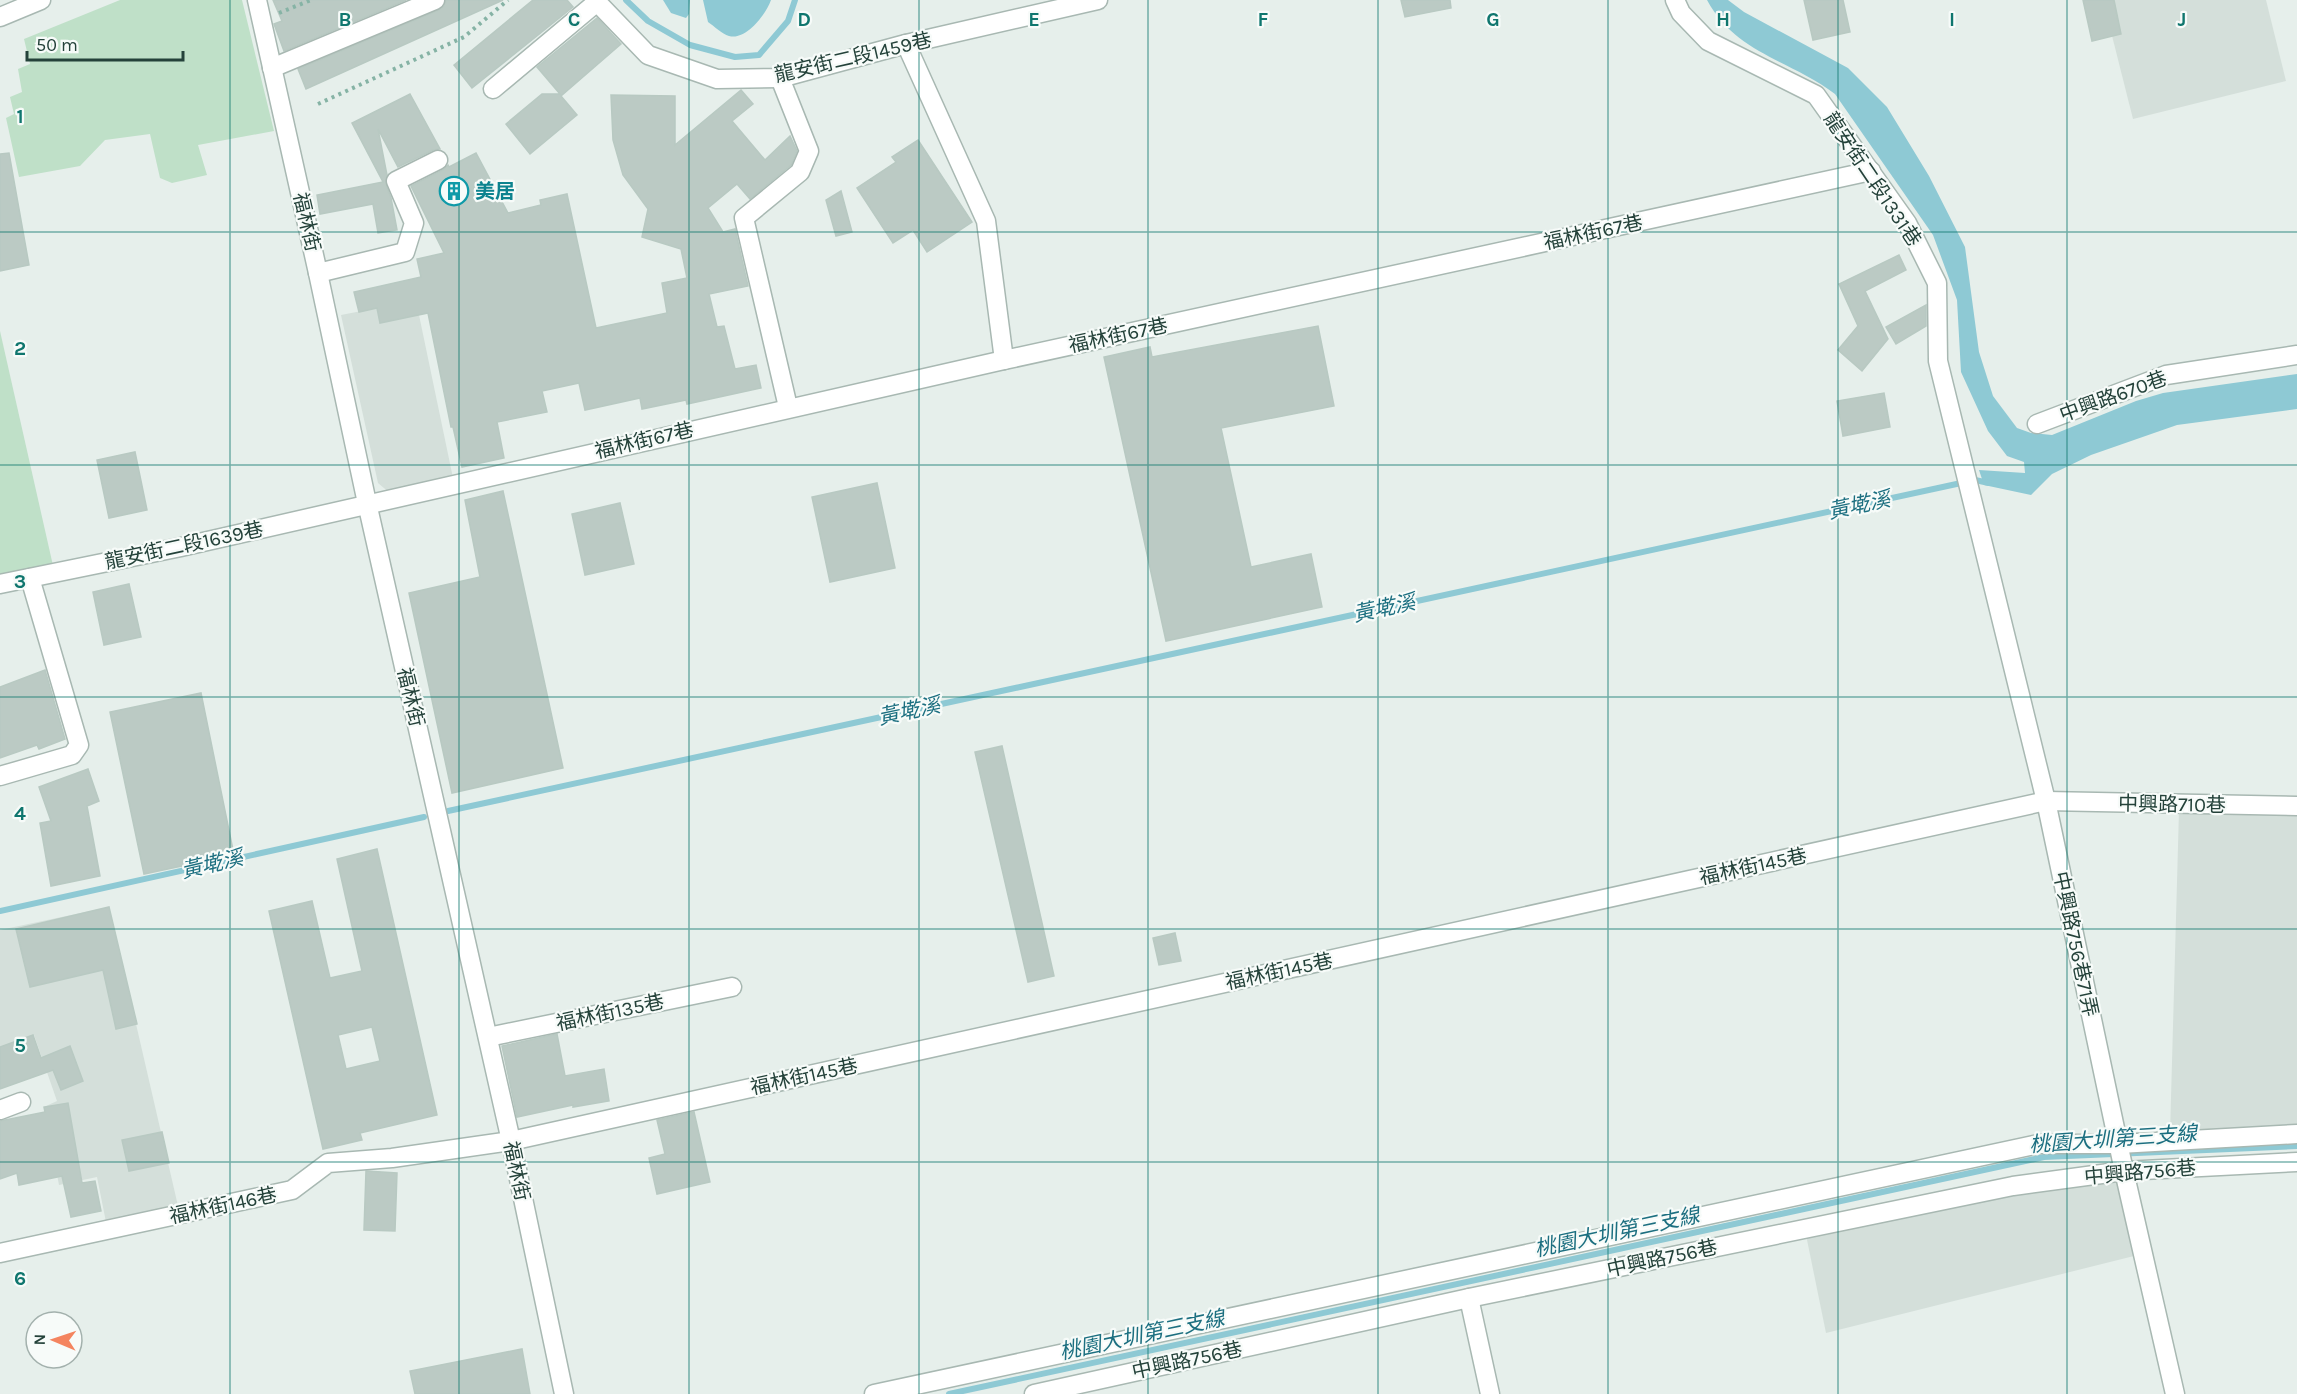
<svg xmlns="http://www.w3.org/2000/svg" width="2297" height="1394" viewBox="0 0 2297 1394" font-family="Karla,'Noto Sans TC',sans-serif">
  <rect width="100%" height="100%" fill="#e6efeb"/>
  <g fill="#d4dfda">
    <path d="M2103,0H2266L2286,81L2133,119Z"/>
    <path d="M377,308L381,323L419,315L453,478L391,494L378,483L341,315Z"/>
    <path d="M2179,810L2297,812V1129L2170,1134Z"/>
    <path d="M109,907L178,1206L106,1222L97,1177L59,1185L44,1107L57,1101L34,1035L0,1047V930Z"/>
    <path d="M2124,1177L2142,1254L1826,1333L1805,1230L2036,1184Z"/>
  </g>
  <g fill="#bfe0c8">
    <path d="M120,0H242L274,131L198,145L207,175L172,183L160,178L150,134L105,140L80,166L19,177L6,118L14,114L10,97L22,92L18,69L30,64L24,39Z"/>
    <path d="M0,331L54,570L0,582Z"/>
  </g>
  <g fill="#8ec9d4">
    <path d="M663,0H690L689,14L686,18L671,13Z"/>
    <path d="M703,0H771C766,14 746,41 729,36C722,34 714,26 708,22Z"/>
    <path d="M1707,0H1728L1744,12L1848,68L1887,107L1929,176L1965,247L1979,352L1993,396L2017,428L2031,433L2052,435L2136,401L2163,393L2297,374V409L2177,425L2091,455L2052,474L2031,495L1984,485L1979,470L2025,473L2024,462L2007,456L1988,431L1961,372L1957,300L1933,235L1835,94C1789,59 1736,54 1707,0Z"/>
  </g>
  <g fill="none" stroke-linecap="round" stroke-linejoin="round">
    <g stroke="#8ec9d4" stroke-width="6">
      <path d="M626,0L648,21L690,45L735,57L759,55L788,21L795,0"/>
      <path d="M448,811L1975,480L1989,483"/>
      <path d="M0,911L424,817"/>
      <path d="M949,1394L2044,1157L2297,1146"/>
    </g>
  </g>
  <g fill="#bbcac4" stroke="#b8c9c2" stroke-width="1.5" fill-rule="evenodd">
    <path d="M273,0H406L284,51L274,24L282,21Z"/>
    <path d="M446,0H503L306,89L298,69L439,10L444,6Z"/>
    <path d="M533,0H567L573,7L472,88L454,65Z"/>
    <path d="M1401,0H1450L1451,8L1405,17Z"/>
    <path d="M1804,0H1843L1850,32L1813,40Z"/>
    <path d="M2083,0H2114L2121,34L2092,41Z"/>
    <path d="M597,18L621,44L561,96L577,115L530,154L506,124L542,94H560L537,67Z"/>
    <path d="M741,90L753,104L732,121L765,160L790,136L797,151L791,165L750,199L737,184L708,208L723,232L735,229L748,286L709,294L717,327L724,326L735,369L756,365L761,388L687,404L686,400L642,409L640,398L585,410L579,383L542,391L547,412L497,422L504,458L462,467L453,427H451L428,313L380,323L377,308L359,312L354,292L421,277L417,259L444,253L411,186L443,170L448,165L449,167L476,153L508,213L541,205L540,200L567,194L596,328L667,313L662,283L687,278L681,249L642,237L648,209L623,175L613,140L611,95L675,96V145Z"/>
    <path d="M410,94L440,149L433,150L398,167L378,129L387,175L386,185L391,198L397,230L378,233L373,204L320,214L317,195L383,182L352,123Z"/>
    <path d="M918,140L972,222L927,252L913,230L893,243L857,188L896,162L892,157Z"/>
    <path d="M9,153L29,265L0,271V154Z"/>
    <path d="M841,191L852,232L836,236L826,200Z"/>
    <path d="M1899,255L1906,270L1865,291L1888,339L1862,371L1838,350L1858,326L1839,284Z"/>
    <path d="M1926,305V326L1896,344L1886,327Z"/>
    <path d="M1318,326L1334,406L1221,428L1251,567L1311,554L1322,607L1166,641L1104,357L1150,347L1152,357Z"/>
    <path d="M1884,393L1890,427L1843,436L1837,401Z"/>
    <path d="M135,452L147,510L109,518L97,460Z"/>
    <path d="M877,483L895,568L830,582L812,497Z"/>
    <path d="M503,491L563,768L452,793L409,593L480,577L465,500Z"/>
    <path d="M620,503L634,564L585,575L572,514Z"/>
    <path d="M129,584L141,637L104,645L93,592Z"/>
    <path d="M45,670L65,739L39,749L37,745L0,758V687Z"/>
    <path d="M201,693L234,855L144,874L110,712Z"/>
    <path d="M1002,746L1054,976L1028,982L975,752Z"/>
    <path d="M88,769L99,801L87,806L100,876L51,886L40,823L51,821L39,787Z"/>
    <path d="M377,849L437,1115L360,1133L362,1140L323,1149L269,911L312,901L330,978L362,971L337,859ZM372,1027L380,1061L346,1069L338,1035Z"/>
    <path d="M109,907L137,1024L116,1029L103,970L30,987L16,929Z"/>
    <path d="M1175,933L1181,961L1159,965L1153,938Z"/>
    <path d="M557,1034L565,1076L604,1069L609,1101L573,1107V1105L517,1117L502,1046Z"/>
    <path d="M33,1035L41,1058L70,1046L83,1081L61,1090L53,1070L0,1089V1047Z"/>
    <path d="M68,1103L82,1183L95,1181L101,1211L71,1217L62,1176L19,1185L17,1173L0,1179V1121L45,1112L44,1107Z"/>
    <path d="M694,1112L710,1182L657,1194L649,1158L665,1154L657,1120Z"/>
    <path d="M162,1132L169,1163L129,1171L122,1140Z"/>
    <path d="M366,1171L397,1173L395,1231L364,1230Z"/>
    <path d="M522,1349L530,1394H415L410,1371Z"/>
  </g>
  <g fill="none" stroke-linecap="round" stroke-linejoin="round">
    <g stroke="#a8b8b2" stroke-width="21">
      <g id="minor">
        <path d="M257,0L318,273L367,503L511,1141L564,1394"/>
        <path d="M595,0L648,55L717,79L780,78L906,44L1098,0"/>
        <path d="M1675,0L1681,13L1708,41L1816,95L1907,223L1937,283L1938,361L2046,801L2124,1171L2175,1394"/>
        <path d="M0,17L41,0"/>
        <path d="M906,44L986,221L1004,360"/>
        <path d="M272,68L435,0"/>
        <path d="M780,78L809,151L800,172L744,218L788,407"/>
        <path d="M493,89L597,2"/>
        <path d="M318,273L405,252L414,223L396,181L438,160"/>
        <path d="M2037,424L2166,375L2297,355"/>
        <path d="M0,584L181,547L1004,360L1871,171"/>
        <path d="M0,776L72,755L79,745L30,578"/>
        <path d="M488,1037L732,987"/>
        <path d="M0,1110L21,1102"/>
        <path d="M0,1253L292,1190L328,1163L392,1158L511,1141L2046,801L2297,806"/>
        <path d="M1469,1298L1490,1394"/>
        <path d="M874,1394L2039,1144H2119L2297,1134"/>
        <path d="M1034,1394L1469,1298L2013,1186L2124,1171L2297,1162"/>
      </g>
    </g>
    <g stroke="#86b3a5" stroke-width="4" stroke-dasharray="3 4.5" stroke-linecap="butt">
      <path d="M279,13L311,0"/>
      <path d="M318,104L464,37L508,0"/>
    </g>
    <use href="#minor" stroke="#fff" stroke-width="18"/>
  </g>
  <path fill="none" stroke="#0f766e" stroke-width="1.5" stroke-opacity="0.55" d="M230,0V1394M459,0V1394M689,0V1394M919,0V1394M1148,0V1394M1378,0V1394M1608,0V1394M1838,0V1394M2067,0V1394M0,232H2297M0,465H2297M0,697H2297M0,929H2297M0,1162H2297"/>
  <defs>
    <g id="building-ring" transform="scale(1.5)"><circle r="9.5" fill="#f7fbf9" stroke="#0f9aa8" stroke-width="1.5"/><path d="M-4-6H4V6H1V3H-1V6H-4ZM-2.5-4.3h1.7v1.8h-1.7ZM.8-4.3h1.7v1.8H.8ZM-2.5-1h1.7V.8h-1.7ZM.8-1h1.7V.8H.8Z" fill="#0f9aa8"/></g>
  </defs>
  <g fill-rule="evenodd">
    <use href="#building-ring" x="454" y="191"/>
  </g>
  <g text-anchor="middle" stroke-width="4.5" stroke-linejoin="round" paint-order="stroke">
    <g font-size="20" fill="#24423a" stroke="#f7fbf9">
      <text transform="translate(853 57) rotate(-13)" y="7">龍安街二段1459巷</text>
      <text transform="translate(1873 179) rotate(56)" y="7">龍安街二段1331巷</text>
      <text transform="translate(307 222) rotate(77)" y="7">福林街</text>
      <text transform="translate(1593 232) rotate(-12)" y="7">福林街67巷</text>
      <text transform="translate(1118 335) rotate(-12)" y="7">福林街67巷</text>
      <text transform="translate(2113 396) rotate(-20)" y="7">中興路670巷</text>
      <text transform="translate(644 440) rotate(-13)" y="7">福林街67巷</text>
      <text transform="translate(184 545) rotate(-12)" y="7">龍安街二段1639巷</text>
      <text transform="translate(411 697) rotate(77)" y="7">福林街</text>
      <text transform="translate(2172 804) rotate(1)" y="7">中興路710巷</text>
      <text transform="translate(1753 866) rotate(-12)" y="7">福林街145巷</text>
      <text transform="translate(2076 944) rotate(78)" y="7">中興路756巷71弄</text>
      <text transform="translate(1279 971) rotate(-12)" y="7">福林街145巷</text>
      <text transform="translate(610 1012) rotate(-12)" y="7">福林街135巷</text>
      <text transform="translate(804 1076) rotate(-12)" y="7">福林街145巷</text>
      <text transform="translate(517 1171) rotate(78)" y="7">福林街</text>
      <text transform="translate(2140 1172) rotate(-5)" y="7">中興路756巷</text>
      <text transform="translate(223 1205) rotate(-12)" y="7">福林街146巷</text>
      <text transform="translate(1662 1258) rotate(-12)" y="7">中興路756巷</text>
      <text transform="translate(1187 1360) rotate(-12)" y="7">中興路756巷</text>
    </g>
    <g font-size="20" font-weight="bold" fill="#0d838f" stroke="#f7fbf9" text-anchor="start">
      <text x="475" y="198">美居</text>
    </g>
    <g font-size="21" font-style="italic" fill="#1c6f80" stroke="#f7fbf9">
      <text transform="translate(1859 505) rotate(-12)" y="7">黃墘溪</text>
      <text transform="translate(1384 608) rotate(-12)" y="7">黃墘溪</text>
      <text transform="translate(909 711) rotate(-12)" y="7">黃墘溪</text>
      <text transform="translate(212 864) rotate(-13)" y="7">黃墘溪</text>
      <text transform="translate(2113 1139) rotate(-4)" y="7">桃園大圳第三支線</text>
      <text transform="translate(1617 1232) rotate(-12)" y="7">桃園大圳第三支線</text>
      <text transform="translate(1142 1335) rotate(-12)" y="7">桃園大圳第三支線</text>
    </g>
  </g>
  <g font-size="20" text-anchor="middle" font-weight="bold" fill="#0f766e" stroke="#f7fbf9" stroke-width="4.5" stroke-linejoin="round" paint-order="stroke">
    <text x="345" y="26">B</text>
    <text x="574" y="26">C</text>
    <text x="804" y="26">D</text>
    <text x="1034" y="26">E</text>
    <text x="1263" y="26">F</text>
    <text x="1493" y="26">G</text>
    <text x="1723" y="26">H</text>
    <text x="1952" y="26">I</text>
    <text x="2182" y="26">J</text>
    <text x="20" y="123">1</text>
    <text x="20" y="355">2</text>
    <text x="20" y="588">3</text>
    <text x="20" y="820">4</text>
    <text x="20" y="1052">5</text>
    <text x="20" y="1285">6</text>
  </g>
  <g transform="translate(54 1340) rotate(272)"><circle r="28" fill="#f7fbf9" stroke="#a3b1ad" stroke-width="1.5"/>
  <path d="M0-4.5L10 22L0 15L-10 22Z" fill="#f4845f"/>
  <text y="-9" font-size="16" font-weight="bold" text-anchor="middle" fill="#24423a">N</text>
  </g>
  <path d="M27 51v9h156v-9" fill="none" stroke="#24423a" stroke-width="3"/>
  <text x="36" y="51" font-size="18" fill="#24423a" stroke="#f7fbf9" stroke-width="4.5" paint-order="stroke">50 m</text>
</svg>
